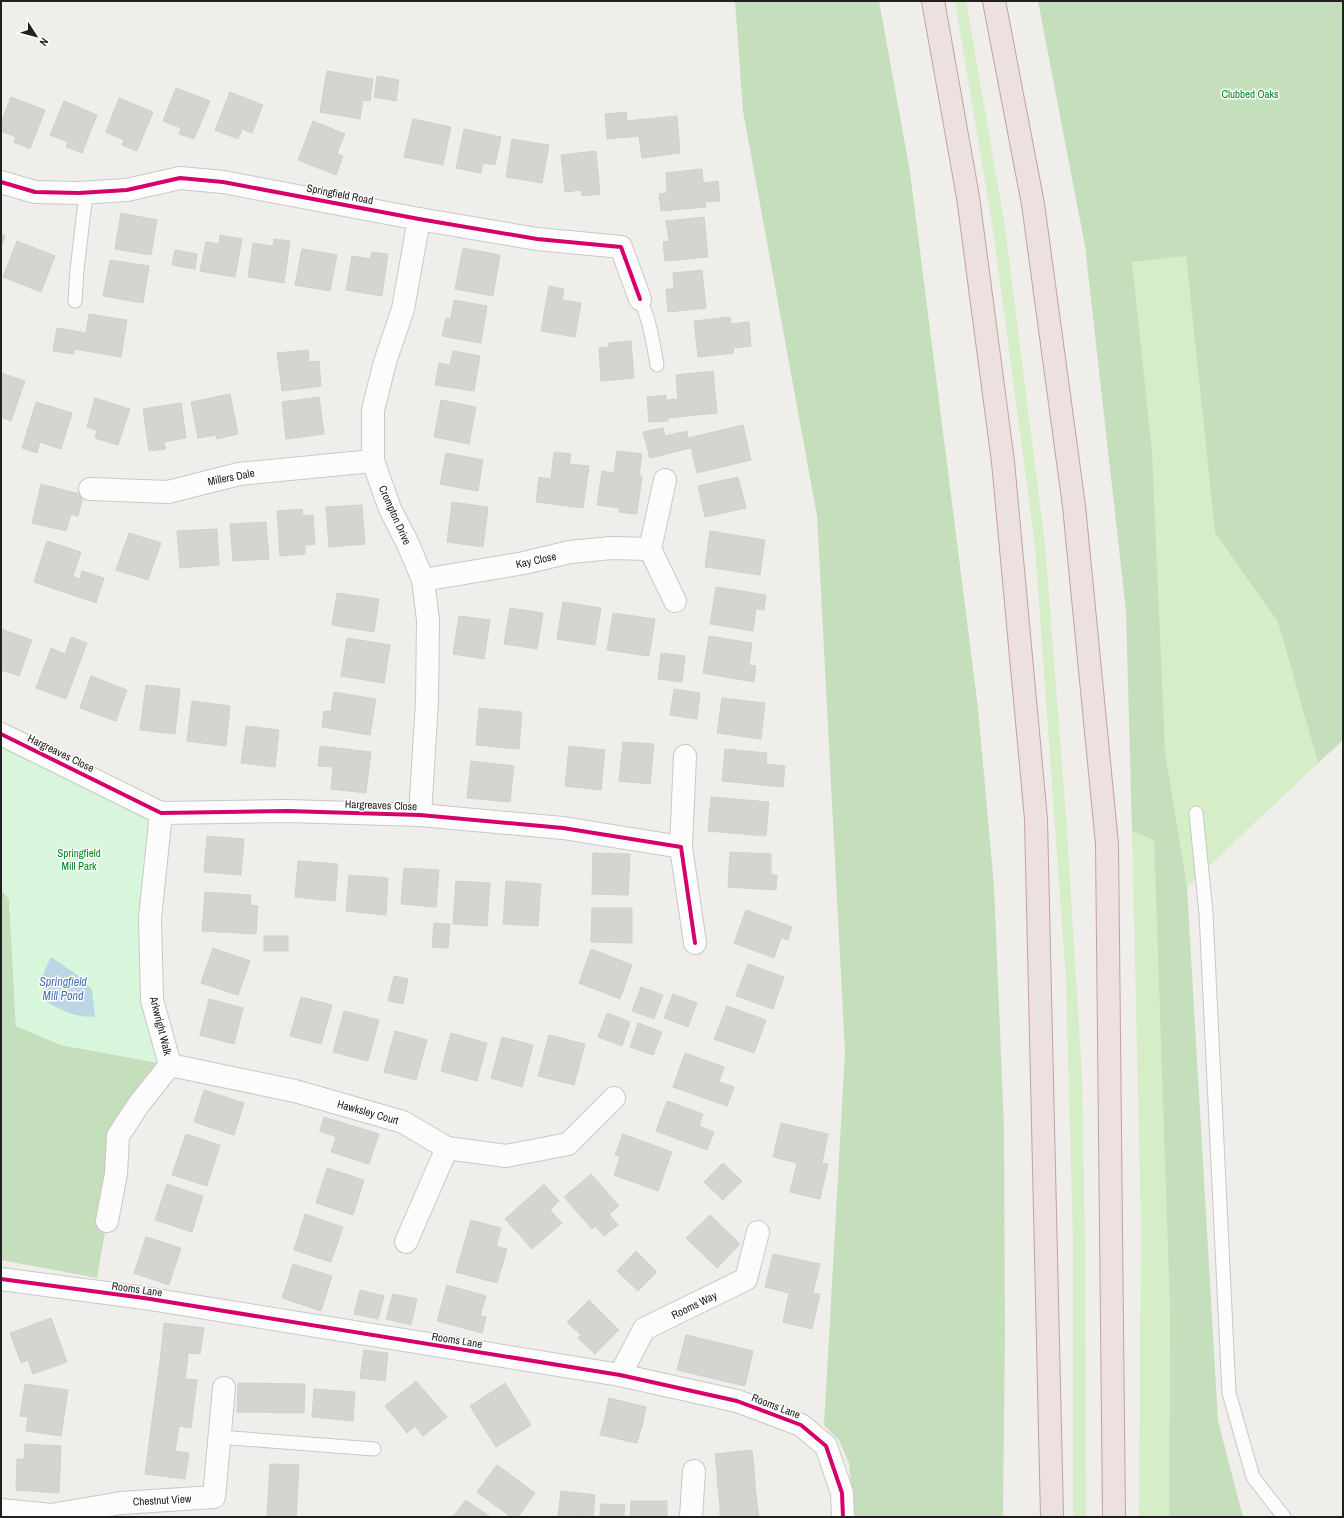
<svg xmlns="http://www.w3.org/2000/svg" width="1344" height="1518" viewBox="0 0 1344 1518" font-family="'Archivo Narrow',sans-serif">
  <rect width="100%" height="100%" fill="#efeeea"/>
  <g fill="#d6eec7">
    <path d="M955,1H966L1005,227L1045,544L1066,817L1082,1076L1085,1242L1086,1517H1073V1243L1066,979L1035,546L993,229Z"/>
    <path d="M1186,256L1215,533L1278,622L1318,763L1187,887L1165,751L1132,262Z"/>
    <path d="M1132,831L1154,840L1170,1313L1169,1517H1139L1141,1224Z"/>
  </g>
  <g fill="#c5dfbd">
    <path d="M735,1H879L910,172L978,708L994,886L1004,1128L1005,1334L1003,1517H854L849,1463L839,1440L824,1425L845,1052L817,516L743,111Z"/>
    <path d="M1038,1H1343V740L1318,763L1278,622L1215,533L1186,256L1132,262L1152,452L1165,751L1187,887L1218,1421L1243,1517H1169L1170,1313L1154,840L1132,831L1126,611L1085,246Z"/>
    <path d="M1,890L9,899L16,1026L61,1045L170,1065L118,1136L107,1221L97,1278L1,1260Z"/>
  </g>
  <path fill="#d7f6db" d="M1,734L161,813L150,918L170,1065L61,1045L16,1026L9,899L1,890Z"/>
  <path fill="#bbd6e4" d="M51,957L80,977L92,990L95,1017C74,1017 62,1011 44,1000L42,977Z"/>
  <g fill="#d6d4d1" stroke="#d2d0cb">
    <path d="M327,71L373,79L370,101L363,100L360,119L320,112Z"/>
    <path d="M377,76L399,80L396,101L374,97Z"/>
    <path d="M176,88L210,101L194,139L179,134L181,128L163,121Z"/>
    <path d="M230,92L263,105L252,133L242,129L238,139L215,130Z"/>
    <path d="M11,97L45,110L30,149L14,142L16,137L1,131V123Z"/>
    <path d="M119,98L153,112L137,151L122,145L124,140L106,132Z"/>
    <path d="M64,101L97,115L82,153L66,147L68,142L50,135Z"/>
    <path d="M626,112L627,121L677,116L680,153L642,158L639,136L607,139L605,114Z"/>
    <path d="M413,119L451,127L443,165L404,157Z"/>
    <path d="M313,121L345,134L337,153L343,156L336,175L298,160Z"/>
    <path d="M464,129L501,137L495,165L483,163L481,173L456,168Z"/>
    <path d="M512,139L549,145L542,183L506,177Z"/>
    <path d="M596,151L600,194L582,196L581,190L565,192L561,155Z"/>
    <path d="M702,169L703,183L718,181L720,201L705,202L706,207L661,211L659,194L667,193L666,173Z"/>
    <path d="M121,213L157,220L151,255L115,249Z"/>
    <path d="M704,217L708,257L665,261L663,242L669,241L666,221Z"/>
    <path d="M1,234L5,236L1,248Z"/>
    <path d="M220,235L242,239L235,277L200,271L206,242L219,244Z"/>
    <path d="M274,239L290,241L284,283L248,277L253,243L273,246Z"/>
    <path d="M17,241L55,256L41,292L3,277Z"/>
    <path d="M463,248L500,255L493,296L455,289Z"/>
    <path d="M302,249L337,255L330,291L295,285Z"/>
    <path d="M175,250L197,254L195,269L172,265Z"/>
    <path d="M372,252L388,254L382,296L346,290L352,256L370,259Z"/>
    <path d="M110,260L149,266L143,303L103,296Z"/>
    <path d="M702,270L706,308L668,312L666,289H674L673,273Z"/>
    <path d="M549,286L564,289L562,300L581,303L575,337L541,331Z"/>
    <path d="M454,300L487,306L481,343L442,336L446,318L451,319Z"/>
    <path d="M89,314L127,320L121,357L74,349L73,354L53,351L57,328L86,333Z"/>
    <path d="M730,317L731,324L749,322L751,346L733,348L734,353L698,357L694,321Z"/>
    <path d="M631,341L634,378L601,381L599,348L609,347V343Z"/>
    <path d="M308,350L309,362L319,361L321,386L282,391L277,353Z"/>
    <path d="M453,351L480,356L474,391L435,385L439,363L450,365Z"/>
    <path d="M713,371L717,413L668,418V421L649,422L647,397L666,395V400L678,399L676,375Z"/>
    <path d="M1,373L25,381L11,421L1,417Z"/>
    <path d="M230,394L238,434L217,439L216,435L198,438L191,402Z"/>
    <path d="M319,397L324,434L286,439L282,402Z"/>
    <path d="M95,398L130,409L118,445L95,438L97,430L87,427Z"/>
    <path d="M441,400L476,407L469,444L434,437Z"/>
    <path d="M36,402L72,413L61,449L40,442L37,453L22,448Z"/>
    <path d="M181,403L186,438L164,442L166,449L149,451L143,409Z"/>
    <path d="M743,425L751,460L697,473L691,448L650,458L643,432L663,428L665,436L687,431L688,438Z"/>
    <path d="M617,451L642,454L639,476H642L637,514L619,512V508L597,505L602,471L614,473Z"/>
    <path d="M554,452L571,454L569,464L589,466L583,508L536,502L539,477L551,479Z"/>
    <path d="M446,453L483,460L478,491L440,484Z"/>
    <path d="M738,477L746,508L705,517L698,486Z"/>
    <path d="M41,484L83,495L78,516L71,514L66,531L32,523Z"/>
    <path d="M452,502L488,507L483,547L447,542Z"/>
    <path d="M362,505L365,544L329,547L326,507Z"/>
    <path d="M302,509L303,516L313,515L315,544L305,545V554L280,556L277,511Z"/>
    <path d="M266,522L269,559L233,561L230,524Z"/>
    <path d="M217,529L219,565L180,568L177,531Z"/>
    <path d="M710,531L765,540L760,575L705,567Z"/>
    <path d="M129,533L161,543L148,580L116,570Z"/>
    <path d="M47,541L81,552L73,576L80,579L82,571L104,578L96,603L34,582Z"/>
    <path d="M716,587L766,595L764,610L756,609L753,631L710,624Z"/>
    <path d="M337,593L379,599L374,632L332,625Z"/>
    <path d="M563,602L601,608L595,645L557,639Z"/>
    <path d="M510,608L543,613L537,649L504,644Z"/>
    <path d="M613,613L655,619L649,656L607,650Z"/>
    <path d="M459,616L490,620L484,659L453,654Z"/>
    <path d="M1,629L32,640L19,676L1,670Z"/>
    <path d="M709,636L752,643L749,665L756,666L754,682L703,673Z"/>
    <path d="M71,637L87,643L66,699L36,688L51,648L65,654Z"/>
    <path d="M347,638L390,645L384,683L341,676Z"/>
    <path d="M661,653L685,656L682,682L658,679Z"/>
    <path d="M91,676L127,690L116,721L80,708Z"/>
    <path d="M146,685L180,689L175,734L140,730Z"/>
    <path d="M674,689L700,693L697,719L670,715Z"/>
    <path d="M334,692L376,699L370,735L322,727L324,711L331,712Z"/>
    <path d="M722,698L765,703L761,739L717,733Z"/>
    <path d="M192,701L230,706L226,746L187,741Z"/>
    <path d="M479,708L522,712L519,749L476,745Z"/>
    <path d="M246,726L279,730L275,767L241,763Z"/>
    <path d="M623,742L654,744L650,784L619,781Z"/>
    <path d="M320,746L371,752L366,793L331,789L333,767L318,766Z"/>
    <path d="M569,746L605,750L601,790L565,786Z"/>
    <path d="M725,749L767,753L766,764L785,766L783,787L722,781Z"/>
    <path d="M471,761L514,766L510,802L467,798Z"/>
    <path d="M711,797L769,802L766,836L708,831Z"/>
    <path d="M207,836L244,839L241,875L204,872Z"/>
    <path d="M730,852L771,854V875H777L776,890L728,887Z"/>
    <path d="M593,853L630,854L628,895L592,894Z"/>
    <path d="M298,861L338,864L335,901L295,897Z"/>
    <path d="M404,868L439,870L436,907L401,904Z"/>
    <path d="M349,875L388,878L386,915L346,911Z"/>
    <path d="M456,881L490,883L487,926L453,924Z"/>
    <path d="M506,881L541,884L538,926L503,924Z"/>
    <path d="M205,892L251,895L250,905L258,906L256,934L202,931Z"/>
    <path d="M592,908H632V943L591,942Z"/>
    <path d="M746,910L792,927L788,940L781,938L774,958L734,943Z"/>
    <path d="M434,923L450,924L448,948L432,947Z"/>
    <rect x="264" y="936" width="24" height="15"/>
    <path d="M213,948L250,961L238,995L201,983Z"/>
    <path d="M591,949L632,965L620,999L579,983Z"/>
    <path d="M748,964L784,977L773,1009L736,996Z"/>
    <path d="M394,976L408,979L403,1004L388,1001Z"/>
    <path d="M641,987L663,995L654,1019L632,1011Z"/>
    <path d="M673,994L697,1003L688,1027L664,1018Z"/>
    <path d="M301,997L332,1005L321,1044L290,1036Z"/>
    <path d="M209,999L243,1008L234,1044L200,1035Z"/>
    <path d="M727,1006L766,1020L754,1053L714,1039Z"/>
    <path d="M344,1011L379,1020L368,1061L333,1052Z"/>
    <path d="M607,1013L630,1022L622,1046L598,1037Z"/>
    <path d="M638,1023L662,1032L653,1055L630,1047Z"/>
    <path d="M395,1031L427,1040L416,1080L384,1072Z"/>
    <path d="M451,1033L487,1043L477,1081L441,1071Z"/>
    <path d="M549,1035L585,1044L574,1085L538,1076Z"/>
    <path d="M502,1037L533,1045L522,1087L491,1078Z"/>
    <path d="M685,1053L724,1067L719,1082L734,1087L727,1106L673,1087Z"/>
    <path d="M204,1090L244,1103L234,1135L194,1122Z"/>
    <path d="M667,1101L703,1114L699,1126L714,1132L707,1150L656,1131Z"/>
    <path d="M324,1117L379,1134L369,1164L331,1152L336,1137L320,1131Z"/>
    <path d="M781,1123L828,1134L822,1163L828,1164L820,1199L790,1192L797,1163L773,1157Z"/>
    <path d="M186,1134L220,1145L207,1186L172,1175Z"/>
    <path d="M623,1134L672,1152L658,1191L614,1175L620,1157L615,1155Z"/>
    <path d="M723,1163L742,1181L723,1200L704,1182Z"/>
    <path d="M327,1168L364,1180L353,1215L316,1203Z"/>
    <path d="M591,1174L619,1206L609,1214L618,1225L604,1236L595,1226L592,1229L564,1197Z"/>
    <path d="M167,1184L203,1196L192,1232L155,1220Z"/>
    <path d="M544,1184L559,1201L550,1210L562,1223L532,1249L505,1219Z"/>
    <path d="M305,1214L343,1227L331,1262L294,1250Z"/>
    <path d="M710,1215L740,1244L717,1268L686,1238Z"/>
    <path d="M471,1220L501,1228L496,1246L507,1249L497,1283L456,1272Z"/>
    <path d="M146,1237L181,1248L169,1285L134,1273Z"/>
    <path d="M636,1251L657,1272L638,1291L617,1271Z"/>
    <path d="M773,1254L820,1264L813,1293L820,1294L812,1329L783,1322L789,1293L765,1287Z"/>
    <path d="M293,1264L332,1276L321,1311L282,1298Z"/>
    <path d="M447,1285L486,1296L480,1316L486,1317L482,1333L437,1321Z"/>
    <path d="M360,1290L384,1296L378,1319L354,1314Z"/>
    <path d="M393,1294L417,1299L411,1325L386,1319Z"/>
    <path d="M589,1300L619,1330L595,1354L578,1338L581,1335L567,1322Z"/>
    <path d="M51,1318L67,1362L33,1374L28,1360L21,1363L10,1333Z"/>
    <path d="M164,1323L204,1328L200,1354L188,1353L187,1364L160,1361Z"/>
    <path d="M686,1335L753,1351L745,1386L677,1370Z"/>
    <path d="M364,1350L388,1353L385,1381L360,1378Z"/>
    <path d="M160,1361L187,1364L185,1379L197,1380L194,1403L155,1398Z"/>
    <path d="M416,1381L447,1417L423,1436L415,1426L407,1433L385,1406Z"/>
    <path d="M238,1383L305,1384L304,1413L237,1412Z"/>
    <path d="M505,1383L531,1425L496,1447L470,1406Z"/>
    <path d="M25,1384L68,1390L61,1436L26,1431L28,1417L20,1416Z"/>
    <path d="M314,1389L355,1392L353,1421L312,1417Z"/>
    <path d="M155,1398L194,1403L191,1428L179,1426L177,1439L150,1436Z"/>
    <path d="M609,1398L646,1407L642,1426L605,1417Z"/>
    <path d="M605,1417L642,1426L637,1443L600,1435Z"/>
    <path d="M150,1436L177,1439L175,1451L189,1453L185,1479L145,1474Z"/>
    <path d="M25,1444L61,1446L59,1493L16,1490L17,1459H24Z"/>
    <path d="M752,1450L754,1468L717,1471L715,1454Z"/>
    <path d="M270,1464L299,1465L296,1517H267Z"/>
    <path d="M497,1465L535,1493L518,1517H511L477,1492Z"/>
    <path d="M754,1468L755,1485L718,1489L717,1471Z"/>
    <path d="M755,1485L757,1503L720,1507L718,1489Z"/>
    <path d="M561,1491L578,1493L576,1517H558Z"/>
    <path d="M578,1493L595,1495L593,1517H576Z"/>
    <path d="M466,1500L490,1517H453Z"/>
    <path d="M631,1501H667V1517H630Z"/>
    <path d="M757,1503L759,1517H720V1507Z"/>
    <path d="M601,1504L625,1505L624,1517H600Z"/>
  </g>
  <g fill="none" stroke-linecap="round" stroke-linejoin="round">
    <g stroke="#c8c8c6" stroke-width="15">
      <g id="service">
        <path d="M640,299C650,321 653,342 657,365"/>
        <path d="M75,301L77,270L86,193"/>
        <path d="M1196,813L1206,913L1229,1393L1253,1477L1284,1517"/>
        <path d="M219,1437L374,1449"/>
      </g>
    </g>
    <g stroke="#c8c8c6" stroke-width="24">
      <g id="minor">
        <path d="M1,182L35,192L79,193L127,190L180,178L223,182L419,219L537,239L621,247L640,299"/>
        <path d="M419,219L403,309L385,362L373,410V461L390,509L408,544L423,580L428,620L427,702L420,815"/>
        <path d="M665,480L650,549L675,601"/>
        <path d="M90,489L168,492L239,474L373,461"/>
        <path d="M423,580L524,563L570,552L611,548L650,549"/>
        <path d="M1,734L161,813L287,811L420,815L563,828L681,847L695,943"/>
        <path d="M681,847L685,756"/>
        <path d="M170,1065L295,1091L403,1122L447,1148L506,1156L568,1144L614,1098"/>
        <path d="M107,1221L116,1174L118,1136L139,1104L170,1065L152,1000L150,918L161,813"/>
        <path d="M406,1242L447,1148"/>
        <path d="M1,1279L144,1298L620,1375L737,1401L801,1425L826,1446L842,1493L843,1517"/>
        <path d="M620,1375L644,1329L746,1279L758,1232"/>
        <path d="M1,1510L51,1515L121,1503L214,1497L224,1388"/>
        <path d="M691,1517L694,1471"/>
      </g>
    </g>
    <g stroke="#c69fa5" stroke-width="24">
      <g id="motorway">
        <path d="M933,1L968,197L1003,462L1036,819L1052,1517"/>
        <path d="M994,1L1033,204L1074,506L1107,844L1114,1517"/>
      </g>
    </g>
    <use href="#service" stroke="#fdfcfc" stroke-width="13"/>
    <use href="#minor" stroke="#fdfcfc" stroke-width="22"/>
    <use href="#motorway" stroke="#ece0e0" stroke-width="22"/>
    <g stroke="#fff" stroke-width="6">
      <g id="cycleway">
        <path d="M1,182L35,192L79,193L127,190L180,178L223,182L419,219L537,239L621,247L640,299"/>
        <path d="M1,734L161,813L287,811L420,815L563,828L681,847L695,943"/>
        <path d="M1,1279L144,1298L620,1375L737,1401L801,1425L826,1446L842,1493L843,1517"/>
      </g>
    </g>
    <use href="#cycleway" stroke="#d6006c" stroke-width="4"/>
  </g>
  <g text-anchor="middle" stroke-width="3" stroke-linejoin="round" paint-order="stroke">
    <g font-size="11" fill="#058822" stroke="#fff">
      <text x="1250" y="98">Clubbed Oaks</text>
      <text x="79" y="857">Springfield<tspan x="79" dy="13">Mill Park</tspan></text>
    </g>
    <g font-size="11" fill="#212121" stroke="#fff">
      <text transform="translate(340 194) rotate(11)" y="4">Springfield Road</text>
      <text transform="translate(231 477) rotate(-11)" y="4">Millers Dale</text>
      <text transform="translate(395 515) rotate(66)" y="4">Crompton Drive</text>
      <text transform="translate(536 560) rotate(-12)" y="4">Kay Close</text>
      <text transform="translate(61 753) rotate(26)" y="4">Hargreaves Close</text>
      <text transform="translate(381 805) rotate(2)" y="4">Hargreaves Close</text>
      <text transform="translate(161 1026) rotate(76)" y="4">Arkwright Walk</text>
      <text transform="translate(368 1112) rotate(16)" y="4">Hawksley Court</text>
      <text transform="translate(137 1289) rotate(8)" y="4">Rooms Lane</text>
      <text transform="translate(694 1305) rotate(-26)" y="4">Rooms Way</text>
      <text transform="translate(457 1340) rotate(9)" y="4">Rooms Lane</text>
      <text transform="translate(776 1406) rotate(21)" y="4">Rooms Lane</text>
      <text transform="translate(162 1500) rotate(-3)" y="4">Chestnut View</text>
    </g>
    <g font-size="12" font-style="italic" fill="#466fb7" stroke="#fff">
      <text x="63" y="986">Springfield<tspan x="63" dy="14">Mill Pond</tspan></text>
    </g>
  </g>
  <rect width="1344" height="1518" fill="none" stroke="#212121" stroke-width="4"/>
  <g transform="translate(36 36) rotate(126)" stroke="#ffffff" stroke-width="3" paint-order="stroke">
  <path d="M0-3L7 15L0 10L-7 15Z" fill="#212121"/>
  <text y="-6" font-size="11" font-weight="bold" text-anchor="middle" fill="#212121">N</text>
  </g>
</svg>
